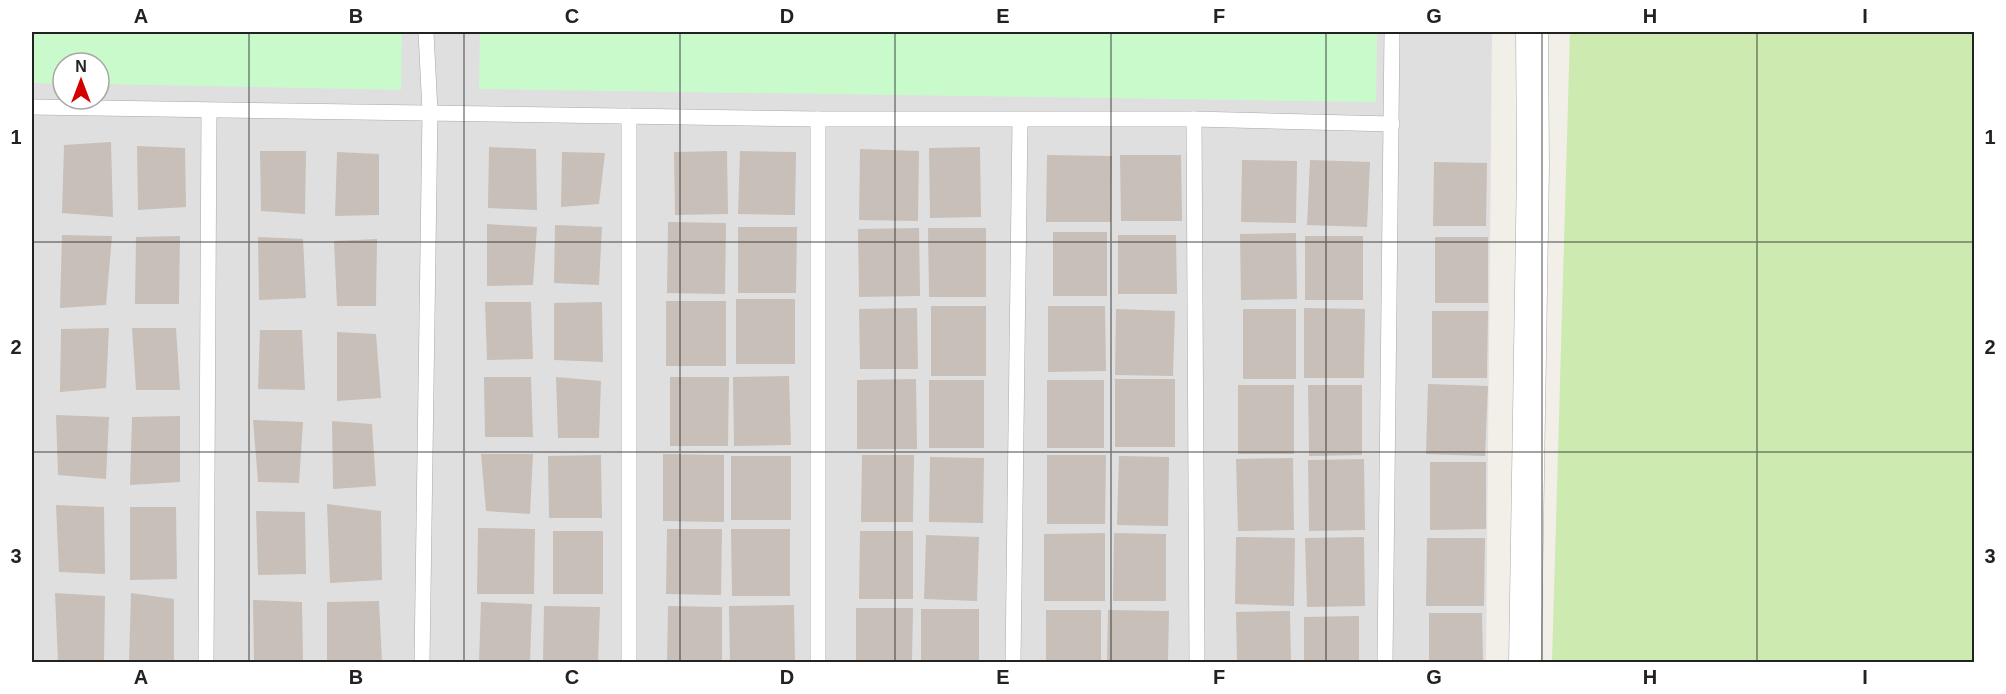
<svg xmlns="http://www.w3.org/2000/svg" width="2006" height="694" viewBox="0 0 2006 694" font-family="Arial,sans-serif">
  <rect width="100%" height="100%" fill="#f2efe9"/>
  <path fill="#e0dfdf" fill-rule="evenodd" d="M32,32H1492L1486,662H32ZM63,63H99V99H63Z"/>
  <path fill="#cdebb0" d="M1570,32H1974V662H1552Z"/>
  <g fill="#c8facc">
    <path d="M32,32H402L401,90L99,84V63H63V84L32,83Z"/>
    <path d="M480,32H1377L1376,102L479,89Z"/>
  </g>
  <g fill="#c7bfb8">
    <path d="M111,142L113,217L62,213L64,145Z"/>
    <path d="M137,146L185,148L186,207L138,210Z"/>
    <path d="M489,147L536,149L537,210L488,208Z"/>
    <path d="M980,147L981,217L930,218L929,148Z"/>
    <path d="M860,149L919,151L918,221L859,220Z"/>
    <path d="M260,151H306L305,214L261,211Z"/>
    <path d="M727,151L728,214L675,215L674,152Z"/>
    <path d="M740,151L796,152L795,215L738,214Z"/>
    <path d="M337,152L379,154V215L335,216Z"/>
    <path d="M562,152L605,153L599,204L561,207Z"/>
    <path d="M1047,155L1112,156L1111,222H1046Z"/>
    <path d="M1120,155H1181L1182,221H1121Z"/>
    <path d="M1242,160L1297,161L1296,223L1241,222Z"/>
    <path d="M1310,160L1370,162L1367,227L1307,225Z"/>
    <path d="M1434,162L1487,163L1486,226H1433Z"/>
    <path d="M668,222L726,223L725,294L667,293Z"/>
    <path d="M487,224L537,227L533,285L487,286Z"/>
    <path d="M555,225L602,227L599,285L554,283Z"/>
    <path d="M738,227H797L796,293H738Z"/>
    <path d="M919,228L920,296L859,297L858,229Z"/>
    <path d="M928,228H986V297H929Z"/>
    <rect x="1053" y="232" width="54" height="64"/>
    <path d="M1296,233L1297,299L1241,300L1240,234Z"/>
    <path d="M62,235L112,236L106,305L60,308Z"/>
    <path d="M1118,235H1176L1177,294H1118Z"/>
    <path d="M180,236L179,304H135L136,237Z"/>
    <rect x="1305" y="236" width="58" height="64"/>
    <path d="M258,237L303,239L306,298L259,300Z"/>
    <rect x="1435" y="237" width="53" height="66"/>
    <path d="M377,239L376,306H337L334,241Z"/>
    <rect x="736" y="299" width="59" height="65"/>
    <rect x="666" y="301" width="60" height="65"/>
    <path d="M485,302H531L533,359L487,360Z"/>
    <path d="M602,302L603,362L554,360V303Z"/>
    <rect x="931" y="306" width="55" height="70"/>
    <path d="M1048,306H1105L1106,371L1048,372Z"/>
    <path d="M917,308L918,369H860L859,309Z"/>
    <path d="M1304,308L1365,309L1364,378H1304Z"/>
    <path d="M1116,309L1175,311L1173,376L1115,375Z"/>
    <rect x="1243" y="309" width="53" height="70"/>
    <path d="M1432,311H1488L1487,378H1432Z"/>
    <path d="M109,328L106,388L60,392L61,329Z"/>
    <path d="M132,328H176L180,390H136Z"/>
    <path d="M260,330H302L305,390L258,389Z"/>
    <path d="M337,332L376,334L381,398L337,401Z"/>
    <path d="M789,376L791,445L734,446L733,377Z"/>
    <path d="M484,377H531L533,437H485Z"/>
    <path d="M556,377L601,381L599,438H558Z"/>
    <path d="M670,377H729L728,446H670Z"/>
    <path d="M916,379L917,449H857V380Z"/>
    <rect x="1115" y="379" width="60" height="68"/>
    <rect x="929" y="380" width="55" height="68"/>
    <rect x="1047" y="380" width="57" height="68"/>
    <path d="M1428,384L1488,386L1485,456L1426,454Z"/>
    <rect x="1238" y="385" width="56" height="69"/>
    <path d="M1308,385H1362V455L1309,456Z"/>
    <path d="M56,415L109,417L106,479L58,475Z"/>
    <path d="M180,416V482L130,485L132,417Z"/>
    <path d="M253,420L303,422L299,483L258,482Z"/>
    <path d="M332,421L372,424L376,486L333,489Z"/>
    <path d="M481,454H533L530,514L486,511Z"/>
    <path d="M663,454L724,455V522L663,521Z"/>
    <path d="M601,455L602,518H549L548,456Z"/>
    <path d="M862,455H914L913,522H861Z"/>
    <path d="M1047,455H1106L1105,524H1047Z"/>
    <rect x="731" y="456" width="60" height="64"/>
    <path d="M1119,456L1169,457L1168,526L1117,525Z"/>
    <path d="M930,457L984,458L983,523L929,522Z"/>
    <path d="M1293,458L1294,530L1238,531L1236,459Z"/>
    <path d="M1364,459L1365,530L1309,531L1308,460Z"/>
    <path d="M1430,462H1486V529L1430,530Z"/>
    <path d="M327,504L381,511L382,580L330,583Z"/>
    <path d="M56,505L104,507L105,574L59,572Z"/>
    <path d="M130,507H176L177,579L130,580Z"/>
    <path d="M256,511L305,512L306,574L258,575Z"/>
    <path d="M478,528L535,529L534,594H477Z"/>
    <path d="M667,529H722L721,595L666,594Z"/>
    <path d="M731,529H790V596H732Z"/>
    <rect x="553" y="531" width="50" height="63"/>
    <path d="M860,531H913V599H859Z"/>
    <path d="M1105,533V601H1044V534Z"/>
    <path d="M1114,533L1166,534V601H1113Z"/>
    <path d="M926,535L979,537L977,601L924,599Z"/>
    <path d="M1236,537L1295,538L1294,606L1235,604Z"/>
    <path d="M1364,537L1365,606L1307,607L1305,538Z"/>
    <path d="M1427,538H1485L1484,606H1426Z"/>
    <path d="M55,593L105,596L104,662L58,661Z"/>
    <path d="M131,593L174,599V662H129Z"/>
    <path d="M253,600L302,602L303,662H254Z"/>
    <path d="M379,601L382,662H327V602Z"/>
    <path d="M481,602L532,604L530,662H479Z"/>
    <path d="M794,605L795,662H730L729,606Z"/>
    <path d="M544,606L600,607L598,662H543Z"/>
    <path d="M668,606L722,607V662H667Z"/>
    <path d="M856,608H913L912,662H856Z"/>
    <rect x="921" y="609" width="58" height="53"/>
    <rect x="1046" y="610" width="55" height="52"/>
    <path d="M1108,610L1169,611L1168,662H1107Z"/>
    <path d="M1290,611L1291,662H1237L1236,612Z"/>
    <path d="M1429,613H1482L1483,662H1429Z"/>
    <path d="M1359,616V662H1304V617Z"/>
  </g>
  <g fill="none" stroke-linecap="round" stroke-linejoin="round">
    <g stroke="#a9a9a9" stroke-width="16">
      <g id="service">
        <path d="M32,107L818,119H1194L1392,124"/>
        <path d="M1194,119L1197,662"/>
        <path d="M206,662L209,111"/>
        <path d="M422,662L430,112L426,32"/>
        <path d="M629,662V116"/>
        <path d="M818,662V119"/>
        <path d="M1013,662L1020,120"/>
        <path d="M1385,662L1392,32"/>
      </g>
    </g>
    <g stroke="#a9a9a9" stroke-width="33">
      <path id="minor" d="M1525,662L1533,167L1532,32"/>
    </g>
    <use href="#service" stroke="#fff" stroke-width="15"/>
    <use href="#minor" stroke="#fff" stroke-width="32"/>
  </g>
  <path fill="none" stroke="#222" stroke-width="1.5" stroke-opacity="0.55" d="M249,32V662M464,32V662M680,32V662M895,32V662M1111,32V662M1326,32V662M1542,32V662M1757,32V662M32,242H1974M32,452H1974"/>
  <rect width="2006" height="694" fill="none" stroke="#ffffff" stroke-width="66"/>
  <g transform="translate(81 81)"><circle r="28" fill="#ffffff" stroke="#a7a7a7" stroke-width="1.5"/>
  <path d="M0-4.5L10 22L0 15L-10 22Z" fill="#d40000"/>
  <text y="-9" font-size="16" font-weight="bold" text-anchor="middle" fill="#222222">N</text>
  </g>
  <rect x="33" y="33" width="1940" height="628" fill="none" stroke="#222" stroke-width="2"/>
  <g font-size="20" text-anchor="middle" font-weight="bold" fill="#222">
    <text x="141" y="23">A</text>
    <text x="356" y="23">B</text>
    <text x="572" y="23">C</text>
    <text x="787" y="23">D</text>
    <text x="1003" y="23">E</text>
    <text x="1219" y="23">F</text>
    <text x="1434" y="23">G</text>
    <text x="1650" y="23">H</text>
    <text x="1865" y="23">I</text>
    <text x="16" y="144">1</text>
    <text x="1990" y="144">1</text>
    <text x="16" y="354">2</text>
    <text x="1990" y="354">2</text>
    <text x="16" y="563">3</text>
    <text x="1990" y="563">3</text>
    <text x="141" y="684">A</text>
    <text x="356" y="684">B</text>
    <text x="572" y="684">C</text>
    <text x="787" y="684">D</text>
    <text x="1003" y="684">E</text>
    <text x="1219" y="684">F</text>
    <text x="1434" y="684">G</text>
    <text x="1650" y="684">H</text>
    <text x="1865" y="684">I</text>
  </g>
</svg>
